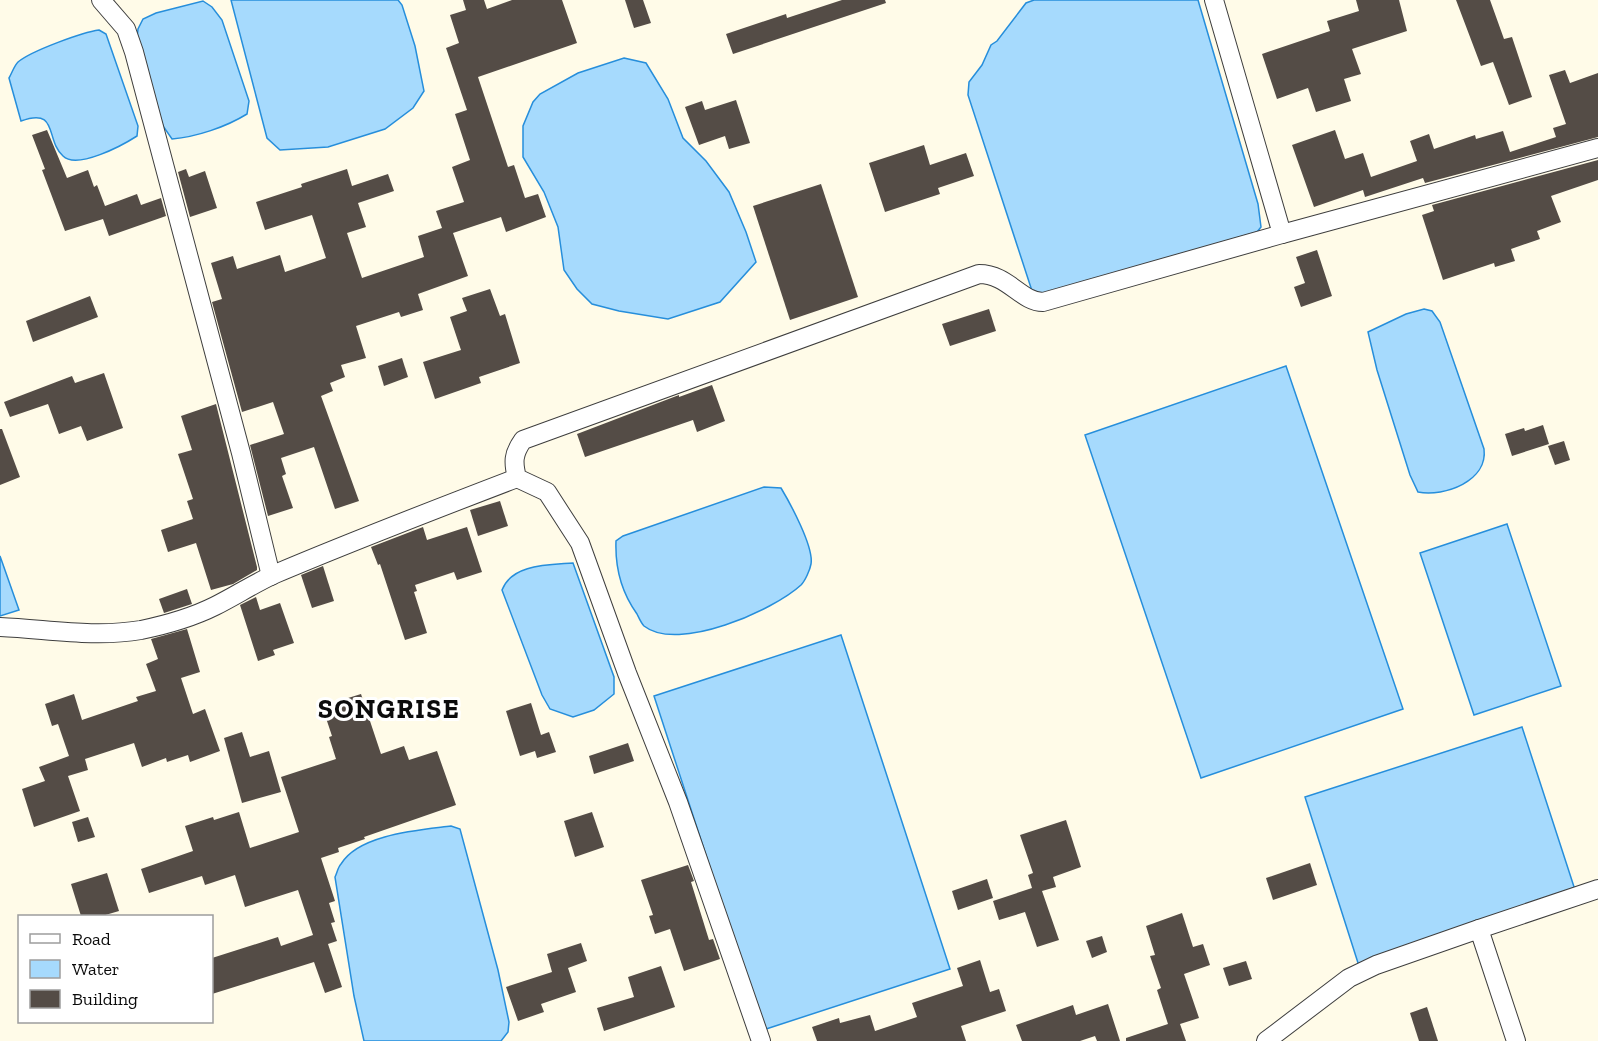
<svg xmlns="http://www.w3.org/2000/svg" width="1598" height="1041" viewBox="0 0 1598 1041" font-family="'Zilla Slab',serif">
  <rect width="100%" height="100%" fill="#fffbe8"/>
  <g fill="#a6dafd" stroke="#268edb" stroke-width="1.5">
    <path d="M231,0H398L402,5L415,46L424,91L413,108L385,129L328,147L280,150L267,138Z"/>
    <path d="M1034,0H1198L1258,204L1261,227L1257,232L1034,297L968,95L969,82L982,65L991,45L997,41L1026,3Z"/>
    <path d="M203,1L212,7L222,20L249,101L247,114C226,127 196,137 172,139L163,126L137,39L138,29L143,19L156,13Z"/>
    <path d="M99,30L106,34L138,126L137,136C123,145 77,170 63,156C45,140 59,107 21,121L9,78C12,73 14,66 18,62C31,51 83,32 99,30Z"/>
    <path d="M624,58L646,63L668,99L683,138L706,161L729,192L746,232L756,262L720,302L668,319L619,311L592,304L577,289L564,270L558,227L544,192L523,157V126L533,102L540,94L578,73Z"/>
    <path d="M1424,309L1432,311L1440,322L1484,449C1488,481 1445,497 1418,492L1410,475L1377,370L1368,332L1406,314Z"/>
    <path d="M1286,366L1403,709L1201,778L1085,435Z"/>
    <path d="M764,487L781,488C790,503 814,547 811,564C810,570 805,581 801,585C774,610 678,653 644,626C641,623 639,618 637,614C621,592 615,568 616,541L623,536Z"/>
    <path d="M1507,524L1561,686L1474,715L1420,553Z"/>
    <path d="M0,556L19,610L0,616Z"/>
    <path d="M573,563L614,677V694L594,710L573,717L550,709L542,695L502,590C512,564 548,565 573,563Z"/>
    <path d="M841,635L950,969L763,1030L654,696Z"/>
    <path d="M1522,727L1577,896L1359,966L1305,797Z"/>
    <path d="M451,826L460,829L498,970L509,1022L508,1032L501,1041H364L354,996L335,877C337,873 338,867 341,864C359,834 420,830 451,826Z"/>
  </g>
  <g fill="#544c46">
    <path d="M463,0H484L487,9L512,0H562L577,43L478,77L508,167L514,165L525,198L538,194L546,217L506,232L501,217L453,233L468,276L418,294L423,310L401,317L399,312L356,326L366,358L341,365L345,377L330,383L333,391L321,396L359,501L335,509L314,447L281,458L286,474L282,476L293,508L268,516L250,445L284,434L273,402L242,412L212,302L222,299L211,263L233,256L237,269L280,255L285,272L326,258L312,215L265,230L256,202L302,187L301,184L347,169L352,186L388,174L394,191L358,203L366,227L347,233L362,278L424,257L418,236L442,228L436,211L464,202L452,167L470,160L455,114L467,110L446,48L459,43L450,15L466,10Z"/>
    <path d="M625,0H643L651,23L634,28Z"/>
    <path d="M842,0H885L886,3L733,54L726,34L786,14L787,18Z"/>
    <path d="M1356,0H1399L1407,31L1352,49L1361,74L1344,79L1351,101L1316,112L1308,88L1277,99L1262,54L1330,31L1327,21L1359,11Z"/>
    <path d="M1456,0H1490L1504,39L1512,37L1532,97L1509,105L1493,62L1481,66Z"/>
    <path d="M1565,70L1570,83L1598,73V137L1425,183L1423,178L1365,197L1363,190L1314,207L1292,145L1335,130L1345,159L1363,153L1371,177L1417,161L1410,141L1429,134L1434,149L1475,135L1476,139L1503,131L1510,152L1556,137L1553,128L1566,124L1549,75Z"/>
    <path d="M736,100L750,143L729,149L725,136L699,145L685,107L702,101L705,110Z"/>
    <path d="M47,130L67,178L88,170L94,187L97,185L105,206L137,194L141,205L161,198L166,216L109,236L103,219L65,231L42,170L45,169L32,135Z"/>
    <path d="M924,145L930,165L966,153L974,176L938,188L940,194L885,212L869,163Z"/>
    <path d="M1598,160V180L1551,196L1561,222L1537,231L1540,239L1511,249L1515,261L1495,267L1494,263L1443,280L1422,215L1434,211L1432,205Z"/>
    <path d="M186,169L189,177L205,171L217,208L190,217L178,172Z"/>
    <path d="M821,184L858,297L790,320L753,206Z"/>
    <path d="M1317,250L1332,296L1301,307L1294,287L1305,283L1296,257Z"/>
    <path d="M490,289L500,316L505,314L520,363L479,377L481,383L435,399L423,362L461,350L450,317L467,311L462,298Z"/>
    <path d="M90,296L98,317L33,342L26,321Z"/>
    <path d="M989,309L996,331L950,346L942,324Z"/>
    <path d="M402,358L408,377L384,386L378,366Z"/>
    <path d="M104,373L123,428L87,441L81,426L59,434L48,404L10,417L4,402L72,376L75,383Z"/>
    <path d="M712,385L725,421L697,432L693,420L585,457L577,434L679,395V397Z"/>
    <path d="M216,404L257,567V570L233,584L211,590L196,543L168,552L161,530L193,519L187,501L193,499L178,454L192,450L181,416Z"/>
    <path d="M1543,425L1549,444L1512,456L1505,434L1524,428L1525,431Z"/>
    <path d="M0,429H2L20,477L0,485Z"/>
    <path d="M1564,441L1570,460L1555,465L1548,446Z"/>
    <path d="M500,501L508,526L478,536L470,510Z"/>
    <path d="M423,527L427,540L467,527L482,572L457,580L454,572L415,585L417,591L414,592L427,633L405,640L380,564L378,565L371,547Z"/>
    <path d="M323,566L334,601L312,608L301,575Z"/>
    <path d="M187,589L192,604L164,613L159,599Z"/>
    <path d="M256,597L260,610L280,603L294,643L273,650L275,655L258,661L240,605Z"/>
    <path d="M187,629L200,672L181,678L193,714L205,709L220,751L190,762L188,755L167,762L166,758L142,767L134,743L85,759L88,770L68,776L80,811L34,827L22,789L45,781L39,767L69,756L58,724L52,726L45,704L74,694L82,720L138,701L136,697L156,691L146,664L158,659L151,639Z"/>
    <path d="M361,694L381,754L404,746L409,760L437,751L456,805L364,837L365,839L338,848L339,852L321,858L335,901L329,903L335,922L331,923L337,941L328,944L342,987L325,993L314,962L212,994V958L278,937L281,946L313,935L298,890L245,907L235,875L205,885L202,876L149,893L141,869L193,851L185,826L213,817L214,820L239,812L250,848L299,832L281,777L336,759L329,737L332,736L322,706Z"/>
    <path d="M531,703L541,735L549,732L556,752L537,758L535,751L520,756L506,711Z"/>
    <path d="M242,732L250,757L269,751L281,792L242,803L224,738Z"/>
    <path d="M628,743L634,761L594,774L589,756Z"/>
    <path d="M592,812L604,847L575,857L564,821Z"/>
    <path d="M88,817L95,837L78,842L72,822Z"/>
    <path d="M1066,820L1081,867L1053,877L1056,887L1042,891L1059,940L1037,947L1025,912L999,920L993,901L1032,888L1028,875L1033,873L1020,835Z"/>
    <path d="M1310,863L1317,885L1273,900L1266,878Z"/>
    <path d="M688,865L694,881L691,882L709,940L713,939L720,959L684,971L670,929L655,934L649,916L653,915L641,880Z"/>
    <path d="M107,873L119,911L102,916H81L71,884Z"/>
    <path d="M987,879L993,898L958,910L952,891Z"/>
    <path d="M1182,913L1193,947L1203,944L1210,965L1184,974L1199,1018L1180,1024L1186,1041H1126V1038L1168,1024L1157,990L1161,988L1150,956L1155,955L1146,926Z"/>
    <path d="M1102,936L1107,952L1092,958L1086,941Z"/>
    <path d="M581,943L587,961L568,968L576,992L541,1004L544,1012L518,1021L506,987L552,972L547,954Z"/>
    <path d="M980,960L990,992L999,989L1006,1011L961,1026L966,1041H817L812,1027L839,1018L840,1023L870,1015L875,1031L917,1017L912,1003L963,986L957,968Z"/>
    <path d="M1246,961L1252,979L1229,986L1223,968Z"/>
    <path d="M661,966L675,1007L604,1031L597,1008L634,997L628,977Z"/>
    <path d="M1108,1004L1120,1041H1097L1095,1036L1080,1041H1022L1016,1025L1073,1005L1076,1015Z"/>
    <path d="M1427,1007L1438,1041H1419L1410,1013Z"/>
  </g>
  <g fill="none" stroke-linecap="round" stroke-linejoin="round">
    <g stroke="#3e3e3e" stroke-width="20">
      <g id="minor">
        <path d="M101,0L126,29L134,52L241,453L271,576"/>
        <path d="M1282,234L1598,148"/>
        <path d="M0,627C48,629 93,638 141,630C165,625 193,617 215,606C235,596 255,583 275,574C355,540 436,509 517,478"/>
        <path d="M1479,929L1598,889"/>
        <path d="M761,1041L678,802L627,673L580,543L547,492L517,478C513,462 513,454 523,440L979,274C1008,274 1021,302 1043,302L1282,234L1214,0"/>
        <path d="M1266,1041L1349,978L1376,965L1479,929L1516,1041"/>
      </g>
    </g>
    <use href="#minor" stroke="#fff" stroke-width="18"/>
  </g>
  <g text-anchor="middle" stroke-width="6" stroke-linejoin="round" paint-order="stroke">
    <g font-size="27" font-weight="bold" letter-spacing="1.5" fill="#0b0b0b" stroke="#fff">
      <text x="389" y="718">SONGRISE</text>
    </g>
  </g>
  <rect x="18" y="915" width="195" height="108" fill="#ffffff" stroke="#9d9d9d" stroke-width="1.5"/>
  <rect x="30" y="934" width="30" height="9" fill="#ffffff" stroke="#9d9d9d" stroke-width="1.5"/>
  <text x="72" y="945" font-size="18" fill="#0b0b0b">Road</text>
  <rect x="30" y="960" width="30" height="18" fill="#a6dafd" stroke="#9d9d9d" stroke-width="1.5"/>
  <text x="72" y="975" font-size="18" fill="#0b0b0b">Water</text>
  <rect x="30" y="990" width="30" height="18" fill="#544c46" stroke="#9d9d9d" stroke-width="1.5"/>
  <text x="72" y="1005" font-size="18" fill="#0b0b0b">Building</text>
</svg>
